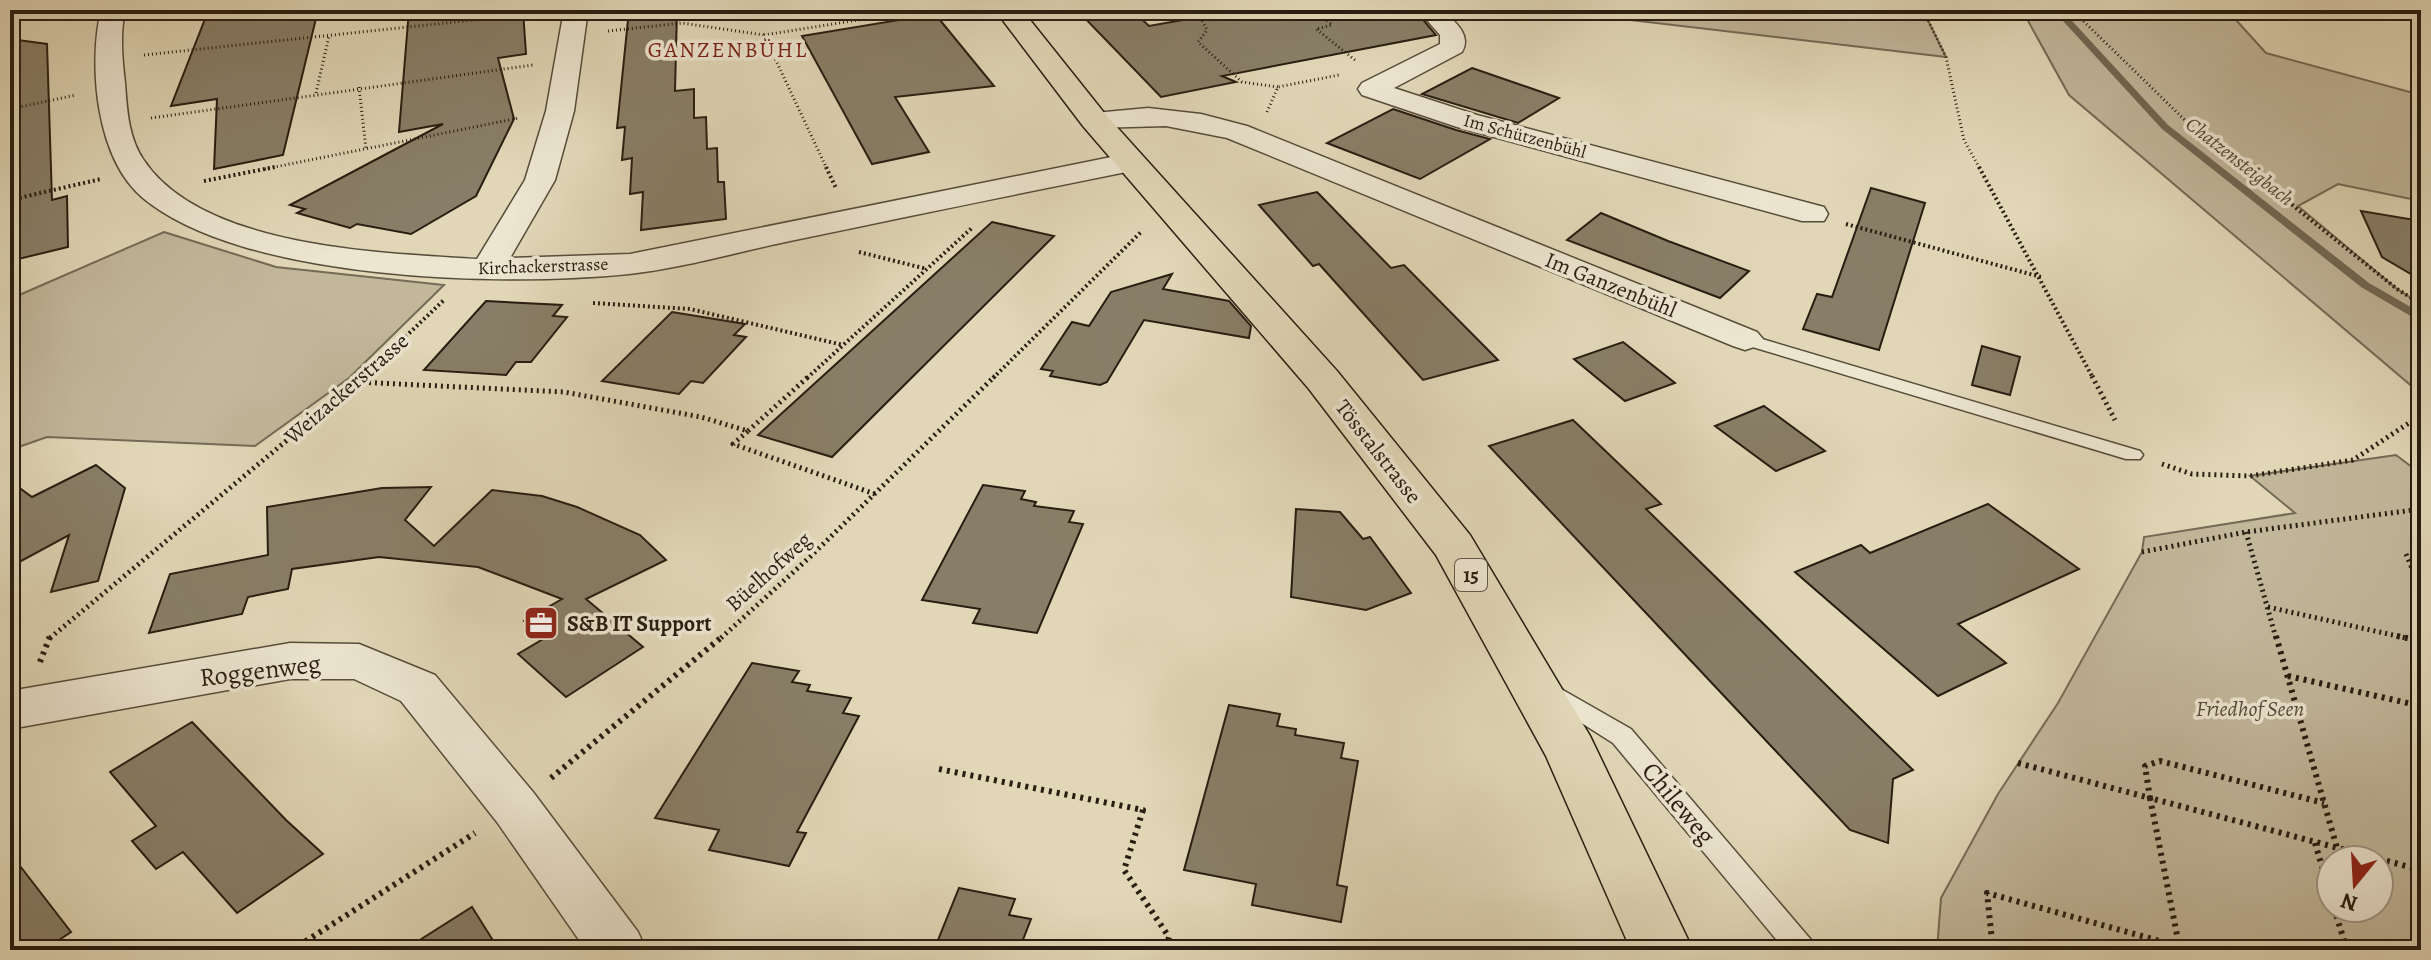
<svg xmlns="http://www.w3.org/2000/svg" width="2431" height="960" viewBox="0 0 2431 960" font-family="Alegreya,serif">
  <rect width="100%" height="100%" fill="#e1d7b7"/>
  <filter id="stains"><feTurbulence type="fractalNoise" baseFrequency=".0025" numOctaves="4"/><feColorMatrix values="0 0 0 0 .2 0 0 0 0 .09 0 0 0 0 .02 0 0 0 .5 -.17"/></filter>
  <radialGradient id="worn" r=".72"><stop offset=".6" stop-color="#630" stop-opacity="0"/><stop offset="1" stop-color="#630" stop-opacity=".3"/></radialGradient>
  <g fill="#c2b79b" stroke="#756a56" stroke-width="2" fill-rule="evenodd">
    <path d="M1545,10H1923L1946,57Z"/>
    <path d="M2022,10H2227L2266,53L2421,95V201L2338,184L2298,206L2397,289L2421,304V394L2069,95Z"/>
    <path d="M164,232L276,267L444,285L349,378L255,446L47,437L10,450V299Z"/>
    <path d="M2396,455L2421,474V950H1937L1941,898L1998,794L2058,703L2142,552L2144,537L2295,513L2250,476ZM2379,860V908H2331V860Z"/>
  </g>
  <g fill="none" stroke-linecap="round" stroke-linejoin="round">
    <path fill="#716753" fill-rule="evenodd" d="M2053,10H2062L2168,125L2369,283L2421,313V322L2361,287L2162,129Z"/>
  </g>
  <g fill="#887e67" stroke="#281d11" stroke-width="2">
    <path d="M297,10H318L283,155L214,169L217,99L171,106L205,19Z"/>
    <path d="M409,10H523L526,54L498,58L514,119L476,196L411,234L357,224L350,228L297,213L305,209L290,205L443,124L399,132Z"/>
    <path d="M629,10H677L675,91L694,89V118L706,117L707,149L717,148L718,182H724L726,219L641,230L643,192L630,194L632,158L622,160L625,127L617,128Z"/>
    <path d="M1077,10H1132L1149,26L1239,10H1415L1436,35L1222,76L1236,82L1161,97Z"/>
    <path d="M935,14L994,86L895,97L929,152L872,164L802,36Z"/>
    <path d="M10,39L47,44L52,200L67,196L68,247L10,261Z"/>
    <path d="M1472,68L1559,98L1518,123L1422,94Z"/>
    <path d="M1393,109L1456,130L1490,139L1420,179L1327,143Z"/>
    <path d="M1871,188L1925,203L1879,350L1803,329L1817,294L1832,297Z"/>
    <path d="M1317,192L1391,268L1404,265L1498,360L1423,380L1319,264L1313,266L1259,205Z"/>
    <path d="M2361,211L2421,221V280L2382,257Z"/>
    <path d="M1601,213L1668,241L1749,271L1720,298L1567,240Z"/>
    <path d="M992,222L1054,236L832,457L758,435Z"/>
    <path d="M1172,274L1163,289L1229,301L1251,326L1249,338L1144,320L1107,382L1100,385L1050,376L1053,371L1041,369L1072,322L1089,326L1111,292Z"/>
    <path d="M486,301L562,305L553,316L567,317L531,362H516L506,375L424,370Z"/>
    <path d="M672,312L745,324L734,335L746,337L703,383L691,381L679,394L602,381Z"/>
    <path d="M1623,342L1675,383L1625,401L1574,359Z"/>
    <path d="M1982,346L2020,357L2010,395L1972,385Z"/>
    <path d="M1764,406L1825,451L1776,471L1715,426Z"/>
    <path d="M1573,420L1661,504L1646,509L1913,770L1893,779L1888,843L1850,830L1489,446Z"/>
    <path d="M96,465L125,488L98,581L51,592L69,535L10,567V481L32,497Z"/>
    <path d="M983,485L1025,491L1021,499L1036,502L1034,506L1074,511L1069,522L1083,524L1037,633L973,623L980,609L922,600Z"/>
    <path d="M431,487L405,520L434,546L492,490L542,496L577,507L640,535L666,560L586,599L643,647L566,697L518,654L543,639L524,621L562,599L478,567L379,557L292,569L288,589L248,597L242,614L149,633L170,574L268,555L267,507L382,488Z"/>
    <path d="M1988,504L2079,569L1958,624L2006,663L1938,696L1795,572L1861,545L1870,553Z"/>
    <path d="M1296,509L1340,512L1363,539L1370,537L1411,593L1366,610L1291,597Z"/>
    <path d="M752,663L799,671L792,682L810,685L807,691L851,698L843,713L859,716L797,832L806,833L789,866L709,850L719,830L655,818Z"/>
    <path d="M1229,705L1280,714L1277,726L1296,729L1295,735L1344,743L1341,758L1358,761L1337,885L1347,887L1341,922L1252,905L1256,884L1184,870Z"/>
    <path d="M192,722L286,820L323,854L237,913L183,852L156,869L132,841L156,826L110,772Z"/>
    <path d="M10,853L71,932L44,950H10Z"/>
    <path d="M959,888L1015,899L1009,915L1031,919L1019,950H934Z"/>
    <path d="M472,907L499,950H404Z"/>
  </g>
  <g fill="none" stroke-linecap="round" stroke-linejoin="round">
    <g stroke="#564c3a" stroke-width="3">
      <g id="service">
        <path d="M1745,334L2140,451L2143,455L2140,459H2126L1739,343L1736,339Z"/>
        <path d="M1547,681L1631,729L1812,941L1816,950H1785L1613,743L1539,696L1535,690L1539,684Z"/>
      </g>
    </g>
    <g stroke="#564c3a" stroke-width="3">
      <g id="minor">
        <path d="M101,10H125C120,35 122,57 125,83C127,109 128,136 143,159C201,248 381,253 477,259L525,180L546,111L564,10H588L574,111L555,180L510,258L630,254L1131,153L1141,156L1146,162L1141,168L1131,171C1017,194 904,217 790,241C737,252 683,268 629,274C503,287 243,281 143,198C96,159 88,65 101,10Z"/>
        <path d="M1418,10H1443C1455,22 1472,35 1462,52L1394,88L1477,115L1824,207L1828,214L1824,221H1802L1457,127L1362,95L1358,89L1362,83L1440,44V35Z"/>
        <path d="M1148,108L1201,114L1247,126L1757,332L1763,339L1757,346L1745,350L1733,346L1227,138L1166,126L1094,128L1084,126L1080,120L1084,114Z"/>
        <path d="M290,643L359,644L435,675L533,792L638,932L646,950H586L497,822L401,701L354,679H290L10,729V691Z"/>
      </g>
    </g>
    <g stroke="#281d11" stroke-width="3">
      <path id="primary" d="M995,10H1022L1105,114L1337,371L1470,535L1590,736L1693,950H1631L1546,756L1436,555L1309,389L1083,126Z"/>
    </g>
    <g stroke="#281d11" stroke-width="3" stroke-dasharray="1 3" stroke-linecap="butt">
      <path d="M1197,10L1207,30L1198,42L1242,82L1278,87"/>
      <path d="M1315,10L1332,25L1316,29L1355,60"/>
      <path d="M1923,10L1946,57L1964,140L1980,169"/>
      <path d="M2072,10L2192,127L2248,169"/>
      <path d="M10,31L19,32"/>
      <path d="M608,31L682,23L764,35L827,169"/>
      <path d="M764,35L921,10"/>
      <path d="M144,55L540,13"/>
      <path d="M359,87L366,149"/>
      <path d="M316,93L329,36"/>
      <path d="M10,109L76,95"/>
      <path d="M1267,112L1278,87L1339,75"/>
      <path d="M151,118L533,65"/>
      <path d="M265,169L519,118"/>
    </g>
    <g stroke="#281d11" stroke-width="4" stroke-dasharray="2 3" stroke-linecap="butt">
      <path d="M826,167L836,188"/>
      <path d="M1979,167L2093,378"/>
      <path d="M2245,167L2397,289L2421,304"/>
      <path d="M204,181L275,167"/>
      <path d="M10,200L101,179"/>
      <path d="M1846,224L2041,277"/>
      <path d="M859,252L927,269"/>
      <path d="M593,303L690,309L843,345"/>
      <path d="M362,378L444,300"/>
      <path d="M807,378L973,227"/>
      <path d="M993,378L1142,231"/>
    </g>
    <g stroke="#281d11" stroke-width="5" stroke-dasharray="2 4" stroke-linecap="butt">
      <path d="M2092,376L2115,420"/>
      <path d="M357,382L564,392L701,417L748,431L733,444L875,494"/>
      <path d="M748,431L809,376"/>
      <path d="M2162,464L2192,474L2250,476L2353,460L2421,415"/>
      <path d="M2246,532L2276,638"/>
      <path d="M2142,552L2246,532L2421,509"/>
      <path d="M2406,554L2421,590"/>
      <path d="M2268,607L2406,638"/>
      <path d="M50,638L364,376"/>
      <path d="M721,638L811,556L995,376"/>
    </g>
    <g stroke="#281d11" stroke-width="6" stroke-dasharray="3 5" stroke-linecap="butt">
      <path d="M2276,636L2337,848"/>
      <path d="M2397,636L2421,641"/>
      <path d="M40,662L50,636"/>
      <path d="M2288,676L2421,706"/>
      <path d="M2018,763L2150,798L2145,766L2160,761L2324,803"/>
      <path d="M939,769L1143,810L1124,870L1169,937L1166,950"/>
      <path d="M551,778L723,636"/>
      <path d="M2315,843L2331,897"/>
      <path d="M2334,908L2347,950"/>
      <path d="M292,950L475,833"/>
      <path d="M1993,950L1987,893L2192,950"/>
      <path d="M2180,950L2150,798L2421,870"/>
    </g>
    <use href="#service" fill="#ece5d0" fill-rule="evenodd"/>
    <use href="#minor" fill="#ece5d0" fill-rule="evenodd"/>
    <use href="#primary" fill="#e1d7b7" fill-rule="evenodd"/>
  </g>
  <defs>
    <g id="office-square" transform="scale(1.8)"><rect x="-9" y="-9" width="18" height="18" rx="4" fill="#8f2418" stroke="#ece5d0"/><path d="M-6-3h4V-5.5h4V-3h4V5H-6ZM-1-4.5V-3h2v-1.5ZM-6 0V1H6V0Z" fill="#fff"/></g>
  </defs>
  <g fill-rule="evenodd">
    <use href="#office-square" x="541" y="623"/>
  </g>
  <g text-anchor="middle" stroke-width="7" stroke-linejoin="round" paint-order="stroke">
    <g font-size="18" fill="#281d11" stroke="#ece5d0">
      <text transform="translate(1525 136) rotate(15)" y="6">Im Schützenbühl</text>
      <text transform="translate(543 266) rotate(-2)" y="6">Kirchackerstrasse</text>
    </g>
    <g font-size="20" font-style="italic" fill="#534838" stroke="#ece5d0">
      <text transform="translate(2240 161) rotate(38)" y="7">Chatzensteigbach</text>
    </g>
    <rect fill="#ece5d0" stroke="#63594a" stroke-width="2" x="1455" y="559" width="32" height="32" rx="6"/>
    <g font-size="20" font-weight="bold" fill="#281d11">
      <text x="1471" y="582">15</text>
    </g>
    <g font-size="22" letter-spacing="2" fill="#7a1f14" stroke="#ece5d0">
      <text x="728" y="57">GANZENBÜHL</text>
    </g>
    <g font-size="22" fill="#281d11" stroke="#ece5d0">
      <text transform="translate(1611 284) rotate(22)" y="8">Im Ganzenbühl</text>
      <text transform="translate(346 388) rotate(-41)" y="8">Weizackerstrasse</text>
      <text transform="translate(1379 451) rotate(52)" y="8">Tösstalstrasse</text>
      <text transform="translate(768 571) rotate(-42)" y="8">Büelhofweg</text>
    </g>
    <g font-size="22" font-weight="bold" fill="#281d11" stroke="#ece5d0" text-anchor="start">
      <text x="567" y="631">S&amp;B IT Support</text>
    </g>
    <g font-size="22" font-style="italic" fill="#564b3a" stroke="#ece5d0">
      <text x="2250" y="716">Friedhof Seen</text>
    </g>
    <g font-size="26" fill="#281d11" stroke="#ece5d0">
      <text transform="translate(260 670) rotate(-7)" y="9">Roggenweg</text>
      <text transform="translate(1679 803) rotate(50)" y="9">Chileweg</text>
    </g>
  </g>
  <rect width="2431" height="960" fill="none" stroke="#e1d7b7" stroke-width="40"/>
  <rect x="12" y="12" width="2407" height="936" fill="none" stroke="#281d11" stroke-width="4"/>
  <rect x="20" y="20" width="2391" height="920" fill="none" stroke="#281d11" stroke-width="2"/>
  <g transform="translate(2355 884) rotate(198)"><circle r="38" fill="#ece5d0" stroke="#9e9584" stroke-width="2"/>
  <path d="M0-6L14 30L0 20L-14 30Z" fill="#8f2418"/>
  <text y="-12" font-size="22" font-weight="bold" text-anchor="middle" fill="#281d11">N</text>
  </g>
  <rect width="100%" height="100%" filter="url(#stains)"/>
  <rect width="100%" height="100%" fill="url(#worn)"/>
</svg>
